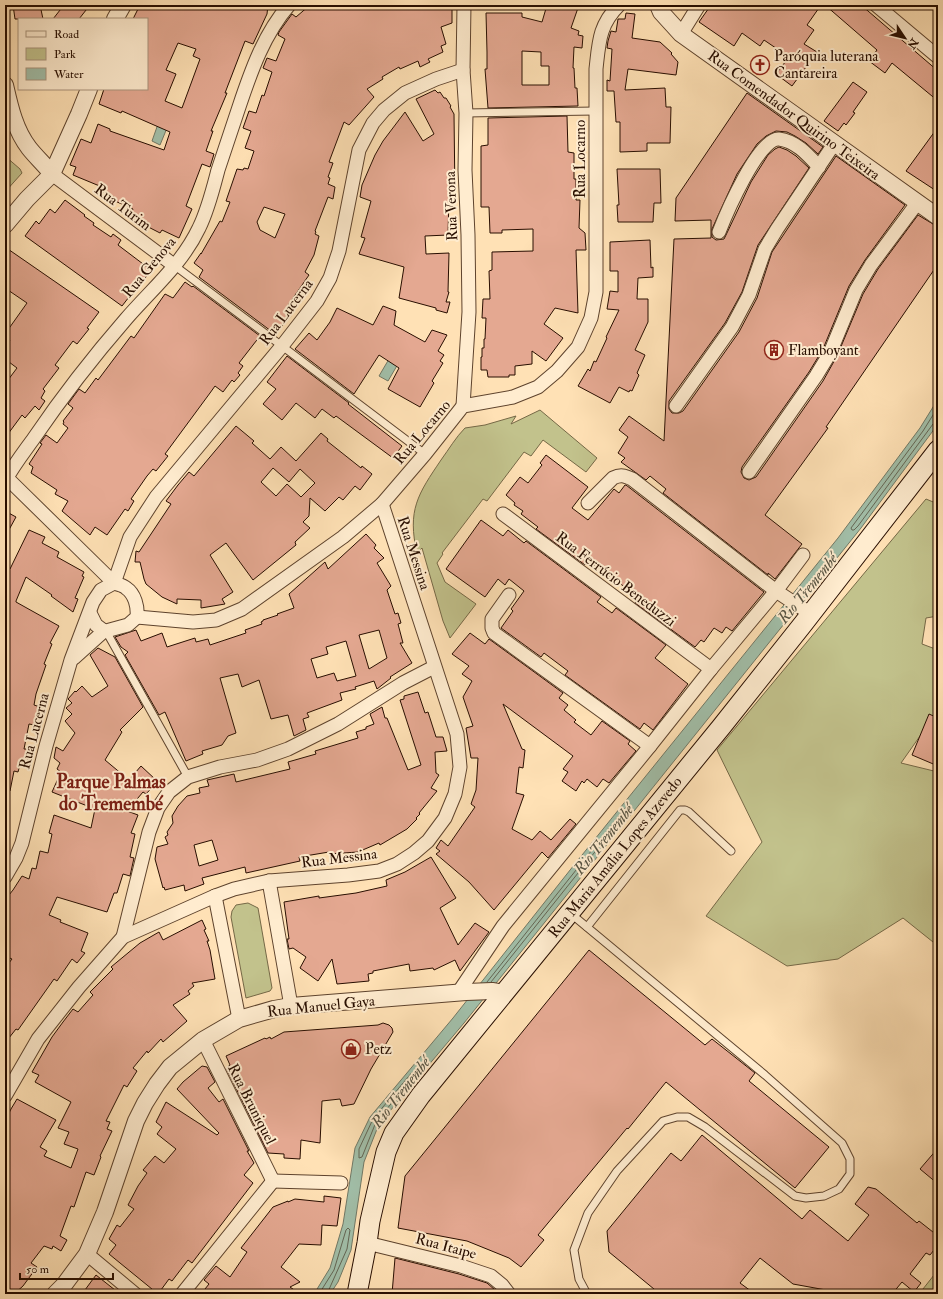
<svg xmlns="http://www.w3.org/2000/svg" width="943" height="1299" viewBox="0 0 943 1299" font-family="'IM FELL Double Pica',serif">
  <rect width="100%" height="100%" fill="#ffe1b5"/>
  <filter id="stains"><feTurbulence type="fractalNoise" baseFrequency=".005" numOctaves="4"/><feColorMatrix values="0 0 0 0 .2 0 0 0 0 .09 0 0 0 0 .02 0 0 0 .5 -.17"/></filter>
  <radialGradient id="worn" r=".72"><stop offset=".6" stop-color="#630" stop-opacity="0"/><stop offset="1" stop-color="#630" stop-opacity=".3"/></radialGradient>
  <g fill="#c2c28c" stroke="#756846">
    <path d="M5,156L20,169L22,173L5,192Z"/>
    <path d="M540,410L597,458L586,472L543,440L531,456L524,452L487,501L483,499L442,553L443,554L437,563L445,582L476,604L450,638L443,621L422,548L417,553C407,510 418,494 441,460C449,449 456,437 465,428L485,425L516,416L511,424Z"/>
    <path d="M926,499L938,504V616L926,618L922,644L938,650V721L932,719L901,763L938,772V946L903,918L838,959L787,966L706,916L762,842L717,750Z"/>
    <path d="M248,903L258,908L272,988L270,991L246,998L231,917L232,911L236,905Z"/>
    <path d="M938,1270V1294H919Z"/>
  </g>
  <g fill="#a1bea8" stroke="#717865">
    <path d="M158,124L167,128L160,145L152,141Z"/>
    <path d="M389,359L398,364L388,381L379,376Z"/>
    <path d="M938,399V424L861,528L464,1023L379,1124L364,1162L351,1250L338,1282L330,1294H314L330,1268L343,1224L355,1148L370,1117L453,1018L578,860L838,538L920,428Z"/>
  </g>
  <g fill="none" stroke-linecap="round" stroke-linejoin="round">
    <g stroke="#646654" stroke-width="1">
      <path d="M938,407L923,431L851,528L852,530H854L858,526L933,424L938,423"/>
      <path d="M487,982L627,806H630V808L491,982"/>
      <path d="M412,1073L414,1074V1076L376,1122L362,1157L359,1158V1149L373,1119Z"/>
      <path d="M319,1294L334,1270L346,1230L348,1228L350,1230L347,1249L327,1294"/>
    </g>
  </g>
  <g fill="#e4a891" stroke="#280e00" fill-rule="evenodd">
    <path d="M13,5H40L43,19H15Z"/>
    <path d="M64,5H90L79,19H53Z"/>
    <path d="M140,5H268L267,14L253,44L245,41L225,93H227L211,131H213L206,151L214,154L210,167L202,164L186,206L192,209L179,238L162,230L160,233L129,217L133,209L115,201L116,198L100,191L102,187L73,175L76,167L70,165L81,139L91,143L98,124L110,129V131L164,150L170,132L122,111L121,113L99,104L104,89H147V19H133ZM178,43L196,49L193,56L200,59L182,108L165,101L176,74L166,70Z"/>
    <path d="M310,5H452V23L441,27L446,44L441,46L443,52L428,59L430,62L420,67L418,61L400,69L399,67L382,77L383,79L367,89L374,97L349,125L344,122L329,162L333,163L328,177L330,178L328,184L335,187L333,199L328,197L315,231L316,232L315,234L319,236L314,255L305,272L309,275L284,311L291,316L275,334L199,277L203,270L194,263L201,253V254L220,221L222,222L230,202L226,201L237,169L243,170L244,168L248,169L254,151L245,148L251,131L243,128L249,111L256,113L262,95L264,96L272,72L263,68L267,58L276,61L285,39L278,35L279,32L292,14L296,17ZM264,207L285,214L275,238L260,230L257,222Z"/>
    <path d="M547,5H579L571,28L579,31L578,35L583,36L582,48L574,47L573,68H574L575,88H577L578,106L488,108L485,69H487V52L486,13H522V17L542,22ZM522,51L541,52V66H549V85H522Z"/>
    <path d="M711,5H821L807,25L814,30L804,44L817,52L792,86L776,74L789,57L764,40L760,46L742,33L734,46L699,22Z"/>
    <path d="M825,5H861L938,71V101L892,63L885,73L869,61L877,50Z"/>
    <path d="M626,13L635,14L632,38L660,42L672,53L671,54L678,62L676,75L628,69L625,90L665,88L666,107H671L670,143H647V151L620,152V122H616L614,91H607V80L610,81L612,49L607,48L608,41L611,31L616,32L618,19H625Z"/>
    <path d="M853,82L867,92L853,112L855,113L846,125L844,123L838,131L824,121Z"/>
    <path d="M435,90L438,93L440,92L444,98H446L451,106L450,107L454,114L455,198H449L448,235L425,236L426,254L449,253L448,292H449L446,302H450L447,313L436,310V308L399,298L404,267L359,254L365,238L361,237L371,201L360,197L362,185L375,155L383,141L405,112L423,141L434,134L416,99Z"/>
    <path d="M747,93L823,147L818,154L806,143L795,136L787,132L776,131L766,136L757,144L737,174L712,229V237L716,240L724,239L726,235L751,182L768,155L775,149L779,147L787,150L796,156L809,168L758,245L742,292L725,323L669,401V409L672,413H679L683,411L739,332L757,298L772,252L836,156L905,205L865,260L849,286L823,349L809,372L742,467L741,472L744,478L749,480L756,477L823,381L837,356L863,294L878,269L918,215L938,227V264L826,427L828,428L765,515L802,544L775,579L768,573V575L663,493L666,489L650,476L646,480L621,462L625,458L618,453L628,437L619,430L629,416L664,441L674,239L711,238V220L675,221L676,198Z"/>
    <path d="M567,116L568,152L574,153V179H576V200H580L579,228L585,233L586,250H576L578,313L555,308L544,324L563,338L546,361L532,351V364L515,366V375H509V377H488L487,370H481V357H482V348H484V339H485L486,318H482L483,299H490L489,271L492,270V252L533,251V229L502,230V233H490L489,207H481V146L488,145V118Z"/>
    <path d="M938,127V192L906,171Z"/>
    <path d="M617,169H660L661,203H654L653,222H618L617,205H619Z"/>
    <path d="M65,200L85,215L84,216L94,223L93,225L111,237L113,234L121,240L118,245L151,270L130,299L129,297L122,306L25,236L36,221L39,224L50,209L55,213Z"/>
    <path d="M650,240L651,268L653,267V277L638,278L637,299H648V322L635,350L645,355L637,373L639,375L632,391L630,390L629,392L619,387L610,403L578,386L588,369L590,371L594,361L596,362L607,338L606,337L619,310L607,309L610,291L618,292V271H610V242Z"/>
    <path d="M5,247L99,312L87,328L89,329L77,344L73,341L55,365L59,368L43,389L45,391L41,398L45,401L39,410L35,406L25,418L22,415L5,438V384L17,368L5,359V347L10,340L5,337V334L27,303L5,288Z"/>
    <path d="M185,282L192,287L193,286L260,336L239,363L243,366L238,373L240,375L234,382L232,380L223,392L215,386L210,393L165,454L168,456L156,471L153,469L147,476L131,499L134,501L128,511L125,509L107,535L95,527L90,535L62,511L68,501L55,494L57,490L31,473L33,467L29,464L42,444L40,443L46,435L57,443L68,428L63,424L64,422L63,421L73,408L68,404L79,389L85,393L96,378L98,380L131,336L134,338L165,294L173,298Z"/>
    <path d="M383,306L396,311L394,325L425,342L432,330L447,335L438,351L444,355L440,361L443,363L432,381L434,383L420,407L388,389L399,368L379,355L354,394L295,349L309,333L317,340L330,322L337,308L373,325Z"/>
    <path d="M287,356L349,403L348,404L402,446L393,458L336,416L334,418L322,409L315,418L296,403L282,420L263,404L276,389L267,382Z"/>
    <path d="M236,426L254,441L252,443L270,459L281,447L296,461L321,433L328,439L327,441L361,468L362,466L372,474L360,490L355,486L343,500L339,497L325,511L310,498L309,516L303,522L310,528L295,542L296,545L253,580L226,543L210,555L233,592L222,599L225,604L201,608V600L177,599V604L162,597L146,584L144,579L140,562H135L136,551L139,552L171,504L166,501L178,485L189,472L194,476ZM273,468L289,482L300,469L315,483L301,497L287,484L276,496L261,482Z"/>
    <path d="M546,455L588,487L572,508L588,520L614,489L619,493L625,485H626L764,592L732,631L726,627L722,633L714,628L704,642L701,640L695,647L635,603L639,597L588,561L585,565L536,529L538,527L521,514L523,511L514,505L515,503L506,495L520,477L528,483L542,465L540,463Z"/>
    <path d="M5,511L16,517L5,537Z"/>
    <path d="M481,520L503,536L508,530L524,543L526,541L601,597L597,602L612,613L616,608L666,645L655,658L688,684L653,730L644,723L640,729L565,675L568,671L544,653L541,657L501,628L513,611L511,609L524,591L509,579L505,585L498,579L485,597L446,569Z"/>
    <path d="M29,530L45,537L42,543L59,552L57,557L84,572L82,576L84,577L75,598L78,599L73,612L51,596L52,595L26,577L16,601V602L59,626L50,643L52,644L44,664L46,665L36,694L34,705L40,707L35,725L29,724L24,749H30L27,762L21,761L18,772L14,771L10,791H5V565L10,569Z"/>
    <path d="M366,534L376,545L374,548L384,558L377,563L391,586L387,590L395,614L398,613L401,623L398,624L403,643H400L412,663L390,677L391,678L377,689L374,681L355,687L356,689L340,693L342,700L307,713L309,717L303,719L306,730L294,736L288,715L271,719L259,680L242,687L238,674L220,678L236,733L228,736L222,745L202,751L203,754L186,761L165,712L159,715L125,655L128,652L121,647L115,637L136,630L141,641L162,633L167,647L195,638L196,642L208,639L210,645L246,633L245,630L262,624L261,622L263,621V620L278,615L277,614L294,608L289,594L325,562L328,569ZM379,630L387,658L369,669L359,635ZM346,641L356,676L337,681L334,673L317,678L311,659L328,654L326,647Z"/>
    <path d="M470,633L485,644L489,639L563,693L559,698L568,705L564,710L576,720L574,722L591,735L602,721L630,741L628,744L636,751L609,783L603,779L597,787L587,779L584,783L582,781L576,791L562,781L568,772L563,769L573,756L503,704L522,749L525,750L523,768L519,767L516,793L524,795L512,829L532,840L540,831L551,840L570,819L576,824L548,858L542,852L494,910L469,882L436,854L440,851L436,848L441,840L448,846L475,807L471,804L476,790L478,758H471L466,728L473,726L463,697L472,681L462,674L469,666L452,654Z"/>
    <path d="M98,648L115,657L143,707L120,730L122,732L105,760L129,780L141,766L156,780L155,781L157,782L146,794L143,792L127,811L138,815L131,833L135,834L130,857L134,858L130,876L123,874L117,893H114L107,912L57,897L49,915L61,920L60,922L88,933L81,951L85,953L77,963L72,959L57,981L54,979L18,1030L16,1029L5,1043V968L12,959L5,956V900L13,890L22,876L29,879L32,868L36,869L40,851L48,853L52,834L49,833L54,815L91,828L95,809L52,792L61,772L57,769L60,763L54,758L56,747L63,751L75,733L65,721L72,714L66,708L72,703L68,699L75,691L76,692L82,686L92,697L108,686L90,655Z"/>
    <path d="M418,692L425,713L428,712L436,737H443L447,751L435,752L436,773L439,775L431,788L437,791L419,813L420,814L416,818L417,819L407,829L380,845L379,843L358,852L329,854V852L299,857L300,861L246,873L245,867L202,878L204,884L185,891L184,885L165,890L164,887L163,888L155,859L157,847L168,844L165,837L168,835L167,832L173,823L172,816L178,806L187,796L200,793L199,788L209,786L207,780L234,774L236,782L290,769L288,762L316,754L315,751L358,738L356,732L366,729V727L374,724L370,714L382,707L385,718H387L408,770L421,765L400,700L404,699V696ZM212,840L218,860L199,866L194,845Z"/>
    <path d="M929,714L938,718V766L912,755Z"/>
    <path d="M431,857L456,898L440,908L458,945L475,923L489,932L460,971L455,960L434,970L433,968L410,971L409,964L373,971V973L368,974L369,981L337,984L332,959L318,981L300,968L306,957L293,948L289,949L287,939H289L284,902L319,896V898L356,893L387,886L386,880L405,872Z"/>
    <path d="M202,920L206,929L204,930L209,941H207L210,950L215,979L192,983L194,986L188,991L190,994L173,1005L187,1021L163,1042L161,1039L148,1053L147,1051L133,1068L137,1071L127,1087L124,1085L106,1121L110,1122L107,1129L112,1131L100,1156L101,1157L94,1175L86,1172L74,1207L71,1206L60,1236L67,1240L61,1251L53,1246L52,1249L44,1246L31,1263L37,1267L23,1286L14,1294H5V1121L11,1109L17,1099L56,1120L40,1147L47,1151L44,1156L71,1168L78,1149L64,1144L69,1132L58,1128L71,1102L35,1082L39,1075L32,1072L52,1037L63,1022L73,1009L78,1012L93,995L90,992L113,969L111,967L140,943L159,932L163,940Z"/>
    <path d="M589,950L705,1045L712,1039L731,1054L755,1073L749,1081L829,1147L795,1188L666,1082L628,1129L627,1128L538,1235L544,1240L521,1267L509,1258L467,1241L398,1228L405,1176Z"/>
    <path d="M383,1023L389,1025L392,1028L393,1032L371,1069L354,1104L342,1106L340,1099L322,1101L320,1143L301,1140L300,1159L284,1158V1154L268,1153L226,1068L230,1065L226,1056L265,1038L266,1039L270,1037L271,1039L284,1032L378,1025Z"/>
    <path d="M202,1066L207,1067L215,1082L208,1088L219,1102L223,1099L249,1151H247L254,1163L244,1175L253,1183L192,1263L188,1260L172,1281L169,1279L158,1294L109,1254L116,1245L109,1239L117,1225L120,1227L134,1209L128,1205L138,1186L147,1173L143,1170L155,1156L164,1163L176,1149L157,1134L162,1127L156,1122L166,1102L217,1135L219,1133L177,1089L183,1082Z"/>
    <path d="M702,1135L802,1219L810,1210L848,1241L869,1215L855,1204L868,1187L876,1189L917,1223L919,1221L938,1236V1245L930,1255L926,1253L910,1274L921,1283L914,1292L902,1282L892,1294H848L793,1284L760,1258L740,1283L755,1294H660L609,1252L607,1231L671,1153L681,1161Z"/>
    <path d="M938,1148V1184L920,1169Z"/>
    <path d="M324,1196L341,1198L337,1226L322,1225L321,1245L299,1244L281,1267L300,1282L290,1287L300,1294H201L209,1284L204,1280L216,1266L230,1277L247,1252L241,1248L273,1207L288,1201V1202L295,1199L324,1202Z"/>
    <path d="M395,1258L459,1274L487,1283L495,1290L492,1294H392Z"/>
    <path d="M96,1275L120,1294H82Z"/>
  </g>
  <g fill="none" stroke-linecap="round" stroke-linejoin="round">
    <g stroke="#5e432d" stroke-width="9">
      <g id="service">
        <path d="M466,113L596,111"/>
        <path d="M175,266L282,346L425,454"/>
        <path d="M106,631L188,777"/>
        <path d="M570,913L765,1075L842,1143L850,1159V1174L839,1189L824,1196L806,1198L795,1196L705,1127L688,1117H677L663,1121L617,1171L588,1213L574,1250L579,1279L587,1294"/>
        <path d="M587,927L680,810H685L689,812L731,851"/>
      </g>
    </g>
    <g stroke="#5e432d" stroke-width="15">
      <g id="minor">
        <path d="M876,5L938,57"/>
        <path d="M681,34L699,5"/>
        <path d="M52,174L175,266"/>
        <path d="M719,232C726,214 759,137 779,139C796,141 808,155 819,167"/>
        <path d="M463,406L469,312L468,235L465,170L466,113L463,70L464,5"/>
        <path d="M676,406L732,327L749,295L765,249L777,229L834,144"/>
        <path d="M749,472L816,376L830,353L856,290L871,265L918,202"/>
        <path d="M5,476L114,583C117,584 123,585 126,588C135,594 138,607 137,617L128,625L106,631H104L96,625L90,613"/>
        <path d="M5,481C13,466 24,452 34,438C62,397 93,357 126,319C152,289 182,264 199,228C208,210 213,189 218,170C225,149 232,128 239,107C251,71 264,34 289,5"/>
        <path d="M588,503L613,478C621,474 625,476 632,479L776,591L811,614"/>
        <path d="M503,514L711,669"/>
        <path d="M114,583L130,537L156,497L282,346L317,301L330,278L339,251L359,150L373,123L384,110L405,93L436,79L463,70"/>
        <path d="M509,595L492,619V628L494,633L650,746"/>
        <path d="M137,617L193,622L216,620L242,609L343,537L382,504L425,454L463,406L513,397L538,387L557,371L578,347L591,318L596,292V69C599,42 599,25 619,5"/>
        <path d="M74,658L104,631"/>
        <path d="M5,877L16,858L22,843L46,746L71,660L93,602L101,590L114,583"/>
        <path d="M269,881L291,1006"/>
        <path d="M215,896L239,1019"/>
        <path d="M123,937L149,832L158,808L169,792L188,777L220,767L257,760L288,749L338,724L403,683L434,667"/>
        <path d="M458,993L503,926L650,746L711,669L776,591L803,555"/>
        <path d="M203,1040L273,1181"/>
        <path d="M5,1096L38,1039L79,987L123,937L215,896L234,889L269,881L348,875L379,871L397,864L414,853L428,841L445,818L455,794L460,767L457,734L382,504"/>
        <path d="M273,1181L341,1183"/>
        <path d="M367,1243L461,1266L491,1276L502,1285L509,1294"/>
        <path d="M87,1254L135,1294"/>
        <path d="M182,1294L273,1181"/>
      </g>
    </g>
    <g stroke="#5e432d" stroke-width="18">
      <g id="tertiary">
        <path d="M658,5L661,12L681,34L938,217"/>
        <path d="M115,19L123,5"/>
        <path d="M5,85C10,107 15,130 29,148C36,157 45,165 52,174"/>
        <path d="M5,225L27,199L52,174L79,114L89,89"/>
        <path d="M55,1294L64,1285L87,1254L105,1212L136,1121L145,1103L157,1084L170,1067L203,1040L239,1019L274,1009L291,1006L466,992L492,991L504,993"/>
      </g>
    </g>
    <g stroke="#280e00" stroke-width="21">
      <path id="secondary" d="M357,1294L367,1243L370,1221L386,1152L394,1133L421,1095L722,726L803,624L938,450"/>
    </g>
    <use href="#service" stroke="#ffeccf" stroke-width="7"/>
    <use href="#minor" stroke="#ffeccf" stroke-width="13"/>
    <use href="#tertiary" stroke="#ffeccf" stroke-width="16"/>
    <use href="#secondary" stroke="#ffeccf" stroke-width="19"/>
  </g>
  <defs>
    <g id="church-ring" transform="scale(1)"><circle r="9.5" fill="#ffeccf" stroke="#8f2418" stroke-width="1.5"/><path d="M-1.2-6h2.4v3.5h3.3v2.4h-3.3V6h-2.4V-.1h-3.3v-2.4h3.3Z" fill="#8f2418"/></g>
    <g id="building-ring" transform="scale(1)"><circle r="9.5" fill="#ffeccf" stroke="#8f2418" stroke-width="1.5"/><path d="M-4-6H4V6H1V3H-1V6H-4ZM-2.5-4.3h1.7v1.8h-1.7ZM.8-4.3h1.7v1.8H.8ZM-2.5-1h1.7V.8h-1.7ZM.8-1h1.7V.8H.8Z" fill="#8f2418"/></g>
    <g id="shop-ring" transform="scale(1)"><circle r="9.5" fill="#ffeccf" stroke="#8f2418" stroke-width="1.5"/><path d="M-5-2.5h2.3a2.7 3.5 0 0 1 5.4 0H5L5.5 6h-11ZM-1.5-2.5h3a1.5 2.3 0 0 0-3 0Z" fill="#8f2418"/></g>
  </defs>
  <g fill-rule="evenodd">
    <use href="#church-ring" x="760" y="65"/>
    <use href="#building-ring" x="774" y="350"/>
    <use href="#shop-ring" x="351" y="1049"/>
  </g>
  <g text-anchor="middle" stroke-width="4" stroke-linejoin="round" paint-order="stroke">
    <g font-size="15" fill="#280e00" stroke="#ffeccf" text-anchor="start">
      <text x="774" y="61">Paróquia luterana<tspan x="774" dy="17">Cantareira</tspan></text>
      <text x="788" y="355">Flamboyant</text>
      <text x="365" y="1054">Petz</text>
    </g>
    <g font-size="15" fill="#280e00" stroke="#ffeccf">
      <text transform="translate(794 115) rotate(36)" y="5">Rua Comendador Quirino Teixeira</text>
      <text transform="translate(580 159) rotate(-90)" y="5">Rua Locarno</text>
      <text transform="translate(451 206) rotate(-92)" y="5">Rua Verona</text>
      <text transform="translate(123 207) rotate(37)" y="5">Rua Turim</text>
      <text transform="translate(149 267) rotate(-50)" y="5">Rua Genova</text>
      <text transform="translate(286 312) rotate(-53)" y="5">Rua Lucerna</text>
      <text transform="translate(422 432) rotate(-50)" y="5">Rua Locarno</text>
      <text transform="translate(414 553) rotate(72)" y="5">Rua Messina</text>
      <text transform="translate(616 579) rotate(37)" y="5">Rua Ferrúcio Beneduzzi</text>
      <text transform="translate(34 731) rotate(-75)" y="5">Rua Lucerna</text>
      <text transform="translate(615 857) rotate(-51)" y="5">Rua Maria Amália Lopes Azevedo</text>
      <text transform="translate(339 858) rotate(-7)" y="5">Rua Messina</text>
      <text transform="translate(321 1006) rotate(-6)" y="5">Rua Manuel Gaya</text>
      <text transform="translate(252 1104) rotate(63)" y="5">Rua Bruniquel</text>
      <text transform="translate(446 1246) rotate(15)" y="5">Rua Itaipe</text>
    </g>
    <g font-size="16" font-style="italic" fill="#585443" stroke="#ffeccf">
      <text transform="translate(807 588) rotate(-51)" y="6">Rio Tremembé</text>
      <text transform="translate(603 839) rotate(-51)" y="6">Rio Tremembé</text>
      <text transform="translate(400 1092) rotate(-52)" y="6">Rio Tremembé</text>
    </g>
    <g font-size="19" font-weight="bold" fill="#7a1f14" stroke="#ffeccf">
      <text x="111" y="788">Parque Palmas<tspan x="111" dy="22">do Tremembé</tspan></text>
    </g>
  </g>
  <rect width="943" height="1299" fill="none" stroke="#ffe1b5" stroke-width="20"/>
  <rect x="6" y="6" width="931" height="1287" fill="none" stroke="#280e00" stroke-width="2"/>
  <rect x="10" y="10" width="923" height="1279" fill="none" stroke="#280e00"/>
  <rect x="18" y="18" width="130" height="72" fill="#ffeccf" stroke="#a9937c"/>
  <rect x="26" y="31" width="20" height="6" fill="#ffeccf" stroke="#a9937c"/>
  <text x="54" y="38" font-size="12" fill="#280e00">Road</text>
  <rect x="26" y="48" width="20" height="12" fill="#c2c28c" stroke="#a9937c"/>
  <text x="54" y="58" font-size="12" fill="#280e00">Park</text>
  <rect x="26" y="68" width="20" height="12" fill="#a1bea8" stroke="#a9937c"/>
  <text x="54" y="78" font-size="12" fill="#280e00">Water</text>
  <g transform="translate(905 38) rotate(125)" stroke="#ffeccf" stroke-width="3" paint-order="stroke">
  <path d="M0-3L7 15L0 10L-7 15Z" fill="#280e00"/>
  <text y="-6" font-size="11" font-weight="bold" text-anchor="middle" fill="#280e00">N</text>
  </g>
  <path d="M20 1273v6h93v-6" fill="none" stroke="#280e00" stroke-width="2"/>
  <text x="26" y="1273" font-size="12" fill="#280e00" stroke="#ffeccf" stroke-width="3" paint-order="stroke">50 m</text>
  <rect width="100%" height="100%" filter="url(#stains)"/>
  <rect width="100%" height="100%" fill="url(#worn)"/>
</svg>
